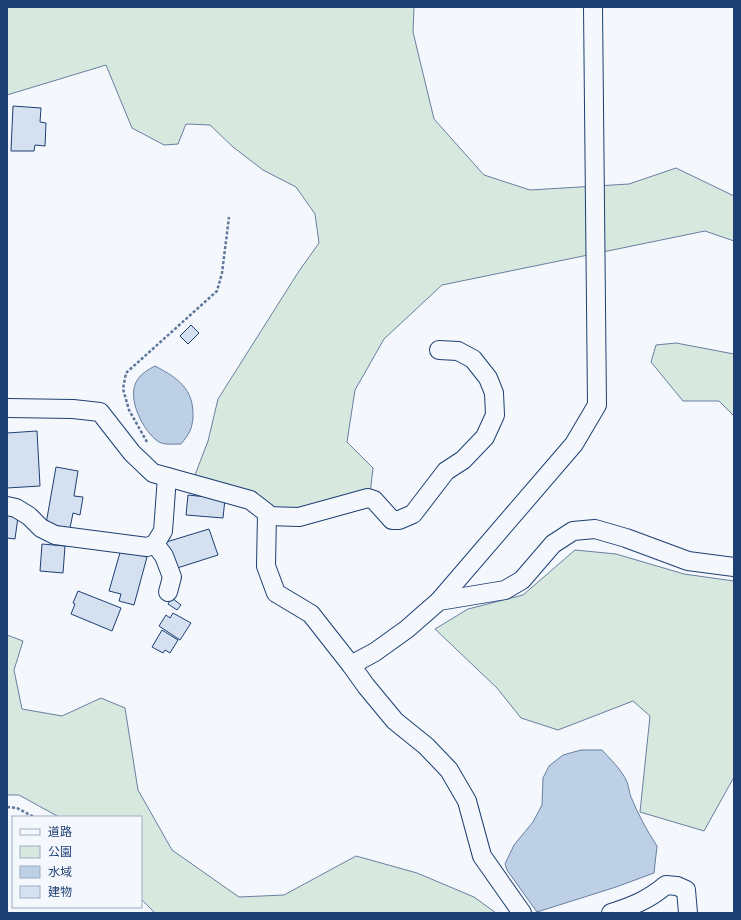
<svg xmlns="http://www.w3.org/2000/svg" width="741" height="920" viewBox="0 0 741 920" font-family="'Noto Serif','Noto Sans JP',serif">
  <rect width="100%" height="100%" fill="#f4f7fb"/>
  <g fill="#d7e8df" stroke="#687fa3">
    <path d="M7,7H414L413,32L434,119L484,175L530,190L629,184L676,168L734,196V241L705,231L442,285L384,339L355,390L347,442L373,468L370,494L277,513L256,492L195,475L208,441L218,399L299,271L319,243L315,214L296,187L263,170L233,147L210,125L186,124L178,144L164,145L132,128L106,65L7,95Z"/>
    <path d="M676,343L734,354V416L719,401H683L651,362L656,345Z"/>
    <path d="M575,550L616,554L684,574L734,581V777L704,831L640,812L650,716L633,701L558,730L521,718L497,688L435,629L468,609L523,595Z"/>
    <path d="M7,635L23,641L14,670L22,709L62,716L101,698L125,708L138,790L172,850L239,897L284,895L356,856L417,873L474,897L496,913H155L141,899V817H59L19,795H7Z"/>
  </g>
  <g fill="#bed0e5" stroke="#687fa3">
    <path d="M155,366C178,378 194,389 193,417C192,430 189,434 181,444C174,444 164,445 159,442C143,432 125,396 138,379C142,373 149,369 155,366Z"/>
    <path d="M581,750H602C610,759 622,770 627,782C629,787 629,792 631,797C638,814 647,831 657,846L654,873L616,887L537,912L507,870L505,864L514,845L533,822L542,805L543,778L549,766L563,755Z"/>
  </g>
  <g fill="#d5e0f0" stroke="#1d3f73">
    <path d="M13,106L41,108L40,122L46,123L45,146L35,145L34,151H11Z"/>
    <path d="M191,325L199,333L188,344L180,336Z"/>
    <path d="M37,431L40,486L7,488V433Z"/>
    <path d="M56,467L78,471L74,496L83,497L80,515L73,513L70,528L46,524Z"/>
    <path d="M188,495L225,499L223,518L186,515Z"/>
    <path d="M7,515L18,517L15,539L7,538Z"/>
    <path d="M209,529L218,555L171,570L163,543Z"/>
    <path d="M42,544L65,546L63,573L40,571Z"/>
    <path d="M121,549L147,557L134,605L119,601L121,594L109,591Z"/>
    <path d="M78,591L121,608L112,631L71,614L75,604L73,603Z"/>
    <path d="M172,598L181,605L177,610L168,604Z"/>
    <path d="M173,613L191,623L180,640L159,626L166,615L170,618Z"/>
    <path d="M162,630L178,640L170,653L165,650L163,653L152,647Z"/>
  </g>
  <g fill="none" stroke-linecap="round" stroke-linejoin="round">
    <g stroke="#1d3f73" stroke-width="20">
      <g id="minor">
        <path d="M7,408L73,409L100,412L132,453L153,473L250,500L267,513L266,566L276,593L311,614L351,665L366,686L395,721L426,746L449,770L467,801L482,856L522,913"/>
        <path d="M7,506L16,508L29,516L41,528L55,535L147,547L155,544L163,531L167,477"/>
        <path d="M267,516L299,517L368,498L374,500L392,520H399L413,514L446,471L463,460L485,437L495,415L494,393L488,378L473,359L458,351L439,350"/>
        <path d="M155,544L164,556L172,577L168,592"/>
        <path d="M439,601L574,444L597,405L593,7"/>
        <path d="M351,665L375,652L407,629L439,601L505,590L522,580L553,544L573,531L595,529L626,538L688,561L734,567"/>
        <path d="M611,913C633,906 648,900 666,885L677,886L686,890L688,913"/>
      </g>
    </g>
    <g stroke="#5e769c" stroke-width="2.5" stroke-dasharray="3 2" stroke-linecap="butt">
      <path d="M147,442L129,410L123,389L126,373L217,291L222,273L229,217"/>
      <path d="M7,807L17,808L34,817"/>
    </g>
    <use href="#minor" stroke="#f4f7fb" stroke-width="18"/>
  </g>
  <rect width="741" height="920" fill="none" stroke="#1d3f73" stroke-width="16"/>
  <rect x="12" y="816" width="130" height="92" fill="#f4f7fb" stroke="#9eadc5"/>
  <rect x="20" y="829" width="20" height="6" fill="#f4f7fb" stroke="#9eadc5"/>
  <text x="48" y="836" font-size="12" fill="#1d3f73">道路</text>
  <rect x="20" y="846" width="20" height="12" fill="#d7e8df" stroke="#9eadc5"/>
  <text x="48" y="856" font-size="12" fill="#1d3f73">公園</text>
  <rect x="20" y="866" width="20" height="12" fill="#bed0e5" stroke="#9eadc5"/>
  <text x="48" y="876" font-size="12" fill="#1d3f73">水域</text>
  <rect x="20" y="886" width="20" height="12" fill="#d5e0f0" stroke="#9eadc5"/>
  <text x="48" y="896" font-size="12" fill="#1d3f73">建物</text>
</svg>
